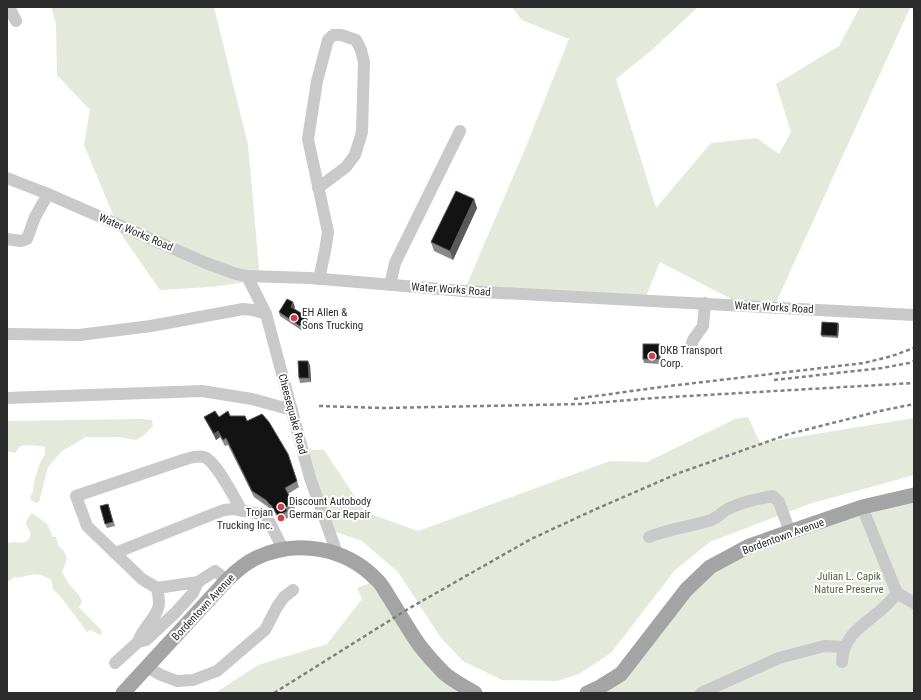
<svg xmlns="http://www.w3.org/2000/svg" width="921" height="700" viewBox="0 0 921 700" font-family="'Roboto Condensed',sans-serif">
  <rect width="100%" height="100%" fill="#fff"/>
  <g fill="#e3e9db">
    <path d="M51,7H214L248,145L260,280L211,287L160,290L121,234L84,145L90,110L57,75L56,24Z"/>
    <path d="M512,7H698L652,50L616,79L656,208L711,143L757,138L779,154L791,132L776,84L839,46L860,7H914V9L910,8L774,307L743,305L660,262L644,301L464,291L525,149L569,39L522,20Z"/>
    <path d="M748,417L760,443L914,418V475L809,504L710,542L675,570L611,653L579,674L557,681L502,680L463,661L441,638L398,572L362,541L330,530L302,450H324L365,512L418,531L610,461L647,462L735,419Z"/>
    <path d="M142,419L152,420L153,426L143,436L136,440L119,437H86L62,451L48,467L39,502L36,503L31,500L30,497L33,492L34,482L40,463L45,454V447L32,445L20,446L15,453L7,451V421Z"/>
    <path d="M914,495V693H587L600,687L710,567Z"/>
    <path d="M32,513L47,524L53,537H56L59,547L64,551L67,559L62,572C65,576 66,580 69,584C74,590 81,595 82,603L79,607L101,630L102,634L100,635L91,630L87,632L61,597L52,588L53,585L50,579C44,576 37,573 30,575C22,576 24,578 14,577L10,581H7V544C14,538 25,548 30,537C33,531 25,527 26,522C27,519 30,516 32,513Z"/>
    <path d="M377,580L421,646L475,693H215L258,665L327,644L362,599L357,588Z"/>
  </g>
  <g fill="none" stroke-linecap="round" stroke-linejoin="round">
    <g stroke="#c9c9c9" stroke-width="12">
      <path d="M9,7L16,21"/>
      <path d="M7,178L48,194L206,263L236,274L247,276L310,278L464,291L914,315"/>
      <path d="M318,188L346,167L355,155L362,132L364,62L361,50L356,40L341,35H333L328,40L317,81L308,139L328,232L325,251L319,279"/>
      <path d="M7,239L21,241L27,239L35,217L48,194"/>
      <path d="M247,276L266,314L310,478L337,553"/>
      <path d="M390,285L395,263L460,131"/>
      <path d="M7,334L79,335L151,326L243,309L253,310L266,314"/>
      <path d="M691,347L693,340L703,326L705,303"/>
      <path d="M7,398L202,391L252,399L292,410"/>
      <path d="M649,537C668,529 688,527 708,521C716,519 720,514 726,510C741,502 757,499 773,496L779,502L790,532"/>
      <path d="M115,553L216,513L224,510L234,509L265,515L267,517L283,549"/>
      <path d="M227,580L215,571L198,582L157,588L142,579L87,526L76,496L183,460C189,458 197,455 204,457C216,461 235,499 242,511"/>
      <path d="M897,593L914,603"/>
      <path d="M138,642C142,628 158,617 159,604C159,598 158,593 157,588"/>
      <path d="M842,662C843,627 880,619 897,593L862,507"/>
      <path d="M115,663L138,642L146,640L175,613L193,593L198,582"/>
      <path d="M147,667L161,675L177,681L193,680L217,671L265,630L277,607L284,597L293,590"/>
      <path d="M701,693L779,658L824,646L845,647"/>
    </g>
    <g stroke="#a4a4a4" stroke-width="15">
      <path d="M123,693L227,580C235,572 245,563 256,558C296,539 345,547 376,579C381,583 384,589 387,594C398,611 408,629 420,646C427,655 436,665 444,673C453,681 465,687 475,693"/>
      <path d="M587,693L600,687L621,674L686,590L710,567L749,546L862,507L914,495"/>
    </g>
    <g stroke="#818181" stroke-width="2.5" stroke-dasharray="4 3" stroke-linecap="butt">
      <path d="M774,380L882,368L909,363L914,361"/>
      <path d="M574,399L661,387L864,363L892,356L914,348"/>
      <path d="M319,406L384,408L581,404L654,398L914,383"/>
      <path d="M274,693L408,609L531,539L596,509L679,473L789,434L880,411L914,404"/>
    </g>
  </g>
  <g fill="#898989">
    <path d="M474,199L477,208L453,260L434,251L431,242Z"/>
    <path d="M295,307L294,308L308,320L301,330L280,316L279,312Z"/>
    <path d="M839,325L838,338L822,337L821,335Z"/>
    <path d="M659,344L661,348L660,364L644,363L643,359Z"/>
    <path d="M310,365L311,382L300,383L299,378Z"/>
    <path d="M230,416L247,421L288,454L299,487L288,494L293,503L295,509L288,513L289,517L280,522L274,511L272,512L268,507L254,497L228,445L225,446L220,437L216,440L207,423L204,417Z"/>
    <path d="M108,504L115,526L107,528L105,524Z"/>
  </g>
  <g fill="#5a5a5a">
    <path d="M474,199L477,208L453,260L450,251Z"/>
    <path d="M293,302L295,307L293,311L291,307Z"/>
    <path d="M306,316L308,320L301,330L300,326Z"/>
    <path d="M838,323L839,325L838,338L837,336Z"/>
    <path d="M659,344L661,348L660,364L659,359Z"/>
    <path d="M308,361L310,365L311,382L309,378Z"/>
    <path d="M218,431L220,437L216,440L214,434Z"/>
  </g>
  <g fill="#131313" stroke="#5a5a5a">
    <path d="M456,191L474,199L450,251L431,242Z"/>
    <path d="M287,299L293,302L291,307L306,316L300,326L279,312Z"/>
    <path d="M822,322L838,323L837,336L821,335Z"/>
    <rect x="643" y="344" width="16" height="15"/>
    <path d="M298,361H308L309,378H299Z"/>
    <path d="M215,411L219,417L228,411L230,416H245L247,421L262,414L269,422L288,454L297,481L285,488L293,503L285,507L287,511L278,516L271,505H270L266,500L252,491L226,438L223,440L218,431L214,434L204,417Z"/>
    <path d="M108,504L113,522L105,524L100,506Z"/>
  </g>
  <g fill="#d73b4a" stroke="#fff" stroke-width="1.5">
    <circle cx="294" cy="318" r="4"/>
    <circle cx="652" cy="356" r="4"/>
    <circle cx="281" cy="507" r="4"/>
    <circle cx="281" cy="518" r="4"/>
  </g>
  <g text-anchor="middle" stroke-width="4" stroke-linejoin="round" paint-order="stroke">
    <g font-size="11" fill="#2c2c2c" stroke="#fff">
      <text transform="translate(136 232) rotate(23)" y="4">Water Works Road</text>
      <text transform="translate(451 289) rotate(4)" y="4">Water Works Road</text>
      <text transform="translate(774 307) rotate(3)" y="4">Water Works Road</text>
      <text transform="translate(293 414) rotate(75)" y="4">Cheesequake Road</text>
      <text transform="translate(783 536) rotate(-20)" y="4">Bordentown Avenue</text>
      <text transform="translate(203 607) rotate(-47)" y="4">Bordentown Avenue</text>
    </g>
    <g font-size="11" fill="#2c2c2c" stroke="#fff" text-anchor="start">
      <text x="302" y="316">EH Allen &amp;<tspan x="302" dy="13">Sons Trucking</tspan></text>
      <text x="660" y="354">DKB Transport<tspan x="660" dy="13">Corp.</tspan></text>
      <text x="289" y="505">Discount Autobody<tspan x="289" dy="13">German Car Repair</tspan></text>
      <text x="273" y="516" text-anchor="end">Trojan<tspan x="273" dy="13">Trucking Inc.</tspan></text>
    </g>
    <g font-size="11" fill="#51643e" stroke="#fff">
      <text x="849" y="580">Julian L. Capik<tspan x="849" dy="13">Nature Preserve</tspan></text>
    </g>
  </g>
  <rect width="921" height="700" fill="none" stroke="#2c2c2c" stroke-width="16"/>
</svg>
